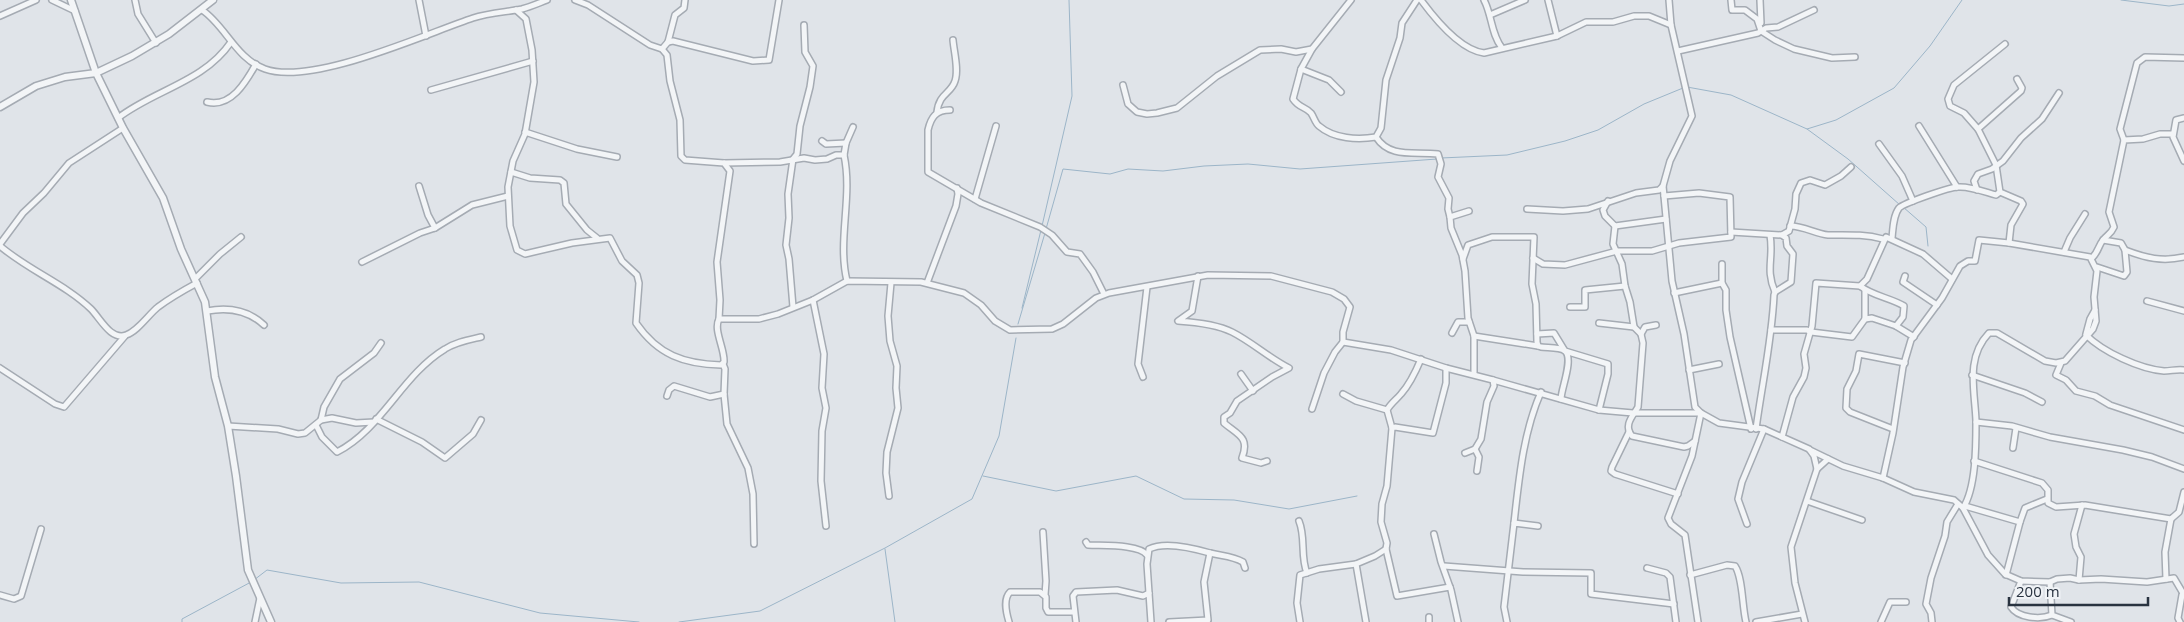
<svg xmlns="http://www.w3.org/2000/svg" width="2184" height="622" viewBox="0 0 2184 622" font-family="'Open Sans',sans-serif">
  <rect width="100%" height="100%" fill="#e0e4e9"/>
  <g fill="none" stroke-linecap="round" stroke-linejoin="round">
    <g stroke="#9cb5c8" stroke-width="1">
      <path d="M2121,0L2169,6L2184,4"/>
      <path d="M1687,87L1731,95L1807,129L1836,120L1894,88L1930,46L1962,0"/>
      <path d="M1807,129L1848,159L1900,205"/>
      <path d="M1441,158L1507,155L1565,141L1598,130L1644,104L1683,88"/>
      <path d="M1903,207L1926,227L1928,246"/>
      <path d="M1042,226L1072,96L1069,0"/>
      <path d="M1046,229L1063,169L1110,174L1128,169L1163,171L1204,166L1248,164L1300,169L1437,159"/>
      <path d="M1022,308L1041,230"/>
      <path d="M1018,324L1045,233"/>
      <path d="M983,476L1056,491L1136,476L1184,499L1234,500L1289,509L1357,496"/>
      <path d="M885,549L895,622"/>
      <path d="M254,580L267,570L341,583L419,582L540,613L639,622"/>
      <path d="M182,622V619L251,582"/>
      <path d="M679,622L760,611L885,548L972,499L999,436L1016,338"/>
    </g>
    <g stroke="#a5abb3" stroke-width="8">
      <g id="minor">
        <path d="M52,0L75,11"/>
        <path d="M135,0L138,14L156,43"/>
        <path d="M419,0L426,36"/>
        <path d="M575,0L588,5L650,45L662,49L667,55L670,81L680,120L681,156L685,160L724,163L730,171L717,262L720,300L719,319"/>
        <path d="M1421,0C1435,19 1460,50 1484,53L1557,36L1586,22H1613L1634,16H1649L1671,25"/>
        <path d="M1484,0C1492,15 1491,34 1502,48"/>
        <path d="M1548,0L1557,36"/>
        <path d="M1669,0L1671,25L1692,116L1670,161L1663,186L1664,196L1672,281L1684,334L1695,407L1701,413L1719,423L1764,429L1809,449L1814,456L1817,469L1791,547L1795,583L1805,622"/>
        <path d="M1731,0L1732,10H1745L1757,19L1761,31L1775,40L1794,49L1832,58L1855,57"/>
        <path d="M1760,0L1761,23"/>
        <path d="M202,10C225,25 236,59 265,69C312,86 425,34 473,18C488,13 506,12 522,9C530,7 539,3 547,0"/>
        <path d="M516,10L526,19L532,50L534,82L525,134L513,161L508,187L510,226L517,250L525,254L572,243L610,238L622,261L637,275L639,283L636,323C658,355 684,364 721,365L724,362C725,349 713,330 719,319H759L778,314L813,300L847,281L921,282L964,293L981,305L995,321L1010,330L1052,329L1063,324L1096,298L1109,293L1208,275L1271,276L1332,292L1344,299L1350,307L1343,332V342L1335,352L1324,373L1312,409"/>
        <path d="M1490,15L1525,0"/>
        <path d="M0,16L36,0"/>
        <path d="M668,42L675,15L684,8L685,0"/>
        <path d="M2005,44L1954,85L1948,99L1950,106L1964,113L1978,129L1996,165L2000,192L2021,201L2023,204L2011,225L2009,243"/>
        <path d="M662,49L668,42L673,41L753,61L769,60L779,0"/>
        <path d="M1312,49L1301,69L1329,80L1341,92"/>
        <path d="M1678,51L1758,33L1766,28L1778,27L1814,10"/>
        <path d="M1301,69L1293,99C1299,108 1306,107 1311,113C1314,117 1315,123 1319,126C1334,139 1358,140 1376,137L1381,128L1386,80L1400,38L1402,23L1417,0"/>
        <path d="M1123,85L1128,104L1137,112L1147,114L1157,113L1177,108L1217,76L1260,50L1281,49L1296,52L1312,49L1351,0"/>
        <path d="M431,90L533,61"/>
        <path d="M207,102C231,108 246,82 256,64"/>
        <path d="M950,110C936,110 931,117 928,130V172L981,203L1040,227L1052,235L1067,252L1080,254L1093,272L1104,294"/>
        <path d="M937,112C939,93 951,94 955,81C959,70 954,52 953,40"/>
        <path d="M118,118C154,90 204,82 231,42"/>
        <path d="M2184,118L2176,120L2173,137L2184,161"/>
        <path d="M1919,126L1957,187"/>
        <path d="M1978,129L2021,91L2022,88L2017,79"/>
        <path d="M525,132L577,149L617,157"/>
        <path d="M1376,137C1390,159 1415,151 1438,154L1441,164L1438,177L1449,198L1448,209L1450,217"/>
        <path d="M2124,140L2120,129L2137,63L2145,57L2184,58"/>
        <path d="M822,141L826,144L846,143"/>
        <path d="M1879,144L1902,176L1913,201"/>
        <path d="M844,155C853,197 837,240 847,281"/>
        <path d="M724,163L780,162L804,158L815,160L827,159L836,155H844L846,143L853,127"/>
        <path d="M511,172L530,178L560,180L564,183L566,204L587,230L597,238"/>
        <path d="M419,186L428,215L435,228"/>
        <path d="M1977,190L1974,181L1978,174L1992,169L2003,161L2021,138L2042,119L2059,93"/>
        <path d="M975,199L996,126"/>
        <path d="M1608,201L1603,210L1605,216L1615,226L1666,219"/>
        <path d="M1527,209L1563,211L1588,209L1636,193L1659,190L1663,186"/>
        <path d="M1469,211L1450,217L1451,228L1462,255L1465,271L1468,318L1474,336V374"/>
        <path d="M1615,226L1613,244L1622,264L1625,286"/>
        <path d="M1790,226C1804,226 1816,234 1828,235C1848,235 1864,234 1883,239"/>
        <path d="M1731,232L1782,235L1786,238L1787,246L1793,254L1791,282L1775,292L1774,295C1772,340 1762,384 1756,429"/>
        <path d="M1770,235C1774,258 1765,269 1775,292"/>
        <path d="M1782,235L1789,231L1795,209L1796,194L1801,183L1810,180L1825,185L1841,176L1851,167"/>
        <path d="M1892,238C1893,229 1893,216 1899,208C1904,203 1950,187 1958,187C1970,186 1985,192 1996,195L2000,192"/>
        <path d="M2103,240L2121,243L2125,250C2146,258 2162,262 2184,257"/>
        <path d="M0,244L23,213L44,193L69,163L123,128"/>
        <path d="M0,246C28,270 65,284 91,309C100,318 111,341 126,335C138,331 148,315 158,307C170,298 184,290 197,283"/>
        <path d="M2064,252L2070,238L2085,214"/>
        <path d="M1533,258L1543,264L1565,265L1617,251H1652L1679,243L1731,237L1730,197L1699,193L1664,196"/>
        <path d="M2092,258C2099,251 2098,246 2103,240C2107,235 2111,234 2114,227L2109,212L2124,140L2143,139L2160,134H2173"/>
        <path d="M1463,259L1468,245L1492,237H1534L1532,284L1536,304L1537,342L1538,346L1541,347C1547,348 1560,347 1565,351C1574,359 1561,389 1561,399"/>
        <path d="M362,262L420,233L435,228L472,205L508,196"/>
        <path d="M1722,264V283L1726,290V310L1730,337L1751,429"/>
        <path d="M2097,267L2124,276L2127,272L2125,250"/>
        <path d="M1198,276L1192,311L1178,321C1193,322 1218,325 1232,332C1252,342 1269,358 1289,368L1272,377L1237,401L1230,413L1224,417V423C1238,435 1250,437 1242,458L1261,463L1267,461"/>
        <path d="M1905,276L1903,282L1937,305"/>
        <path d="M195,279L220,254L241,237"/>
        <path d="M927,283L956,206L958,194L957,188"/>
        <path d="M1860,286L1867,279L1886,237L1923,254L1952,279"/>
        <path d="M1674,293L1722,283"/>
        <path d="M813,300L824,354L822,388L826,408L822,431L821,481L826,526"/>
        <path d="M2147,301L2184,311"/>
        <path d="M793,307L789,259L786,245L789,218L788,194L793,159L797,154L800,126L810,87L813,66L805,52L804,25"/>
        <path d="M1570,307H1585V290L1625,286L1630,302L1634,327"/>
        <path d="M207,311C228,307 248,310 264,325"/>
        <path d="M1865,319L1872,318L1896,326"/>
        <path d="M1599,323L1634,327L1641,334L1643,343L1638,407C1633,416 1623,425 1632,436L1684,447L1688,446L1695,441"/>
        <path d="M1771,330H1807L1811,332L1852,337L1865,319V290"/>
        <path d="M1452,333L1458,322H1469"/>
        <path d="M1537,334L1554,333L1565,351L1608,364V374L1599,410"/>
        <path d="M1641,334L1645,327L1656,325"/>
        <path d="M2086,334L2090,319L2095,310"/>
        <path d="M2086,335C2103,352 2140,369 2164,371C2171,371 2177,369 2184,370"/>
        <path d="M1474,336L1538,346"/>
        <path d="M1343,342L1391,350L1446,368L1493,380L1494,386L1487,402L1481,439L1475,449L1465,453"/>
        <path d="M2061,363L2056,375L2066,380L2076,391L2095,396L2110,405L2184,430"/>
        <path d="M723,364L725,369L724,394L727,424L748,468L753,494L754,544"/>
        <path d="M0,368L55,404L64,407L125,336"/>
        <path d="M1689,370L1719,364"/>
        <path d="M1241,374L1253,391"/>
        <path d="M1972,375L2025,393L2042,402"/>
        <path d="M1143,377L1138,364L1147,287"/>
        <path d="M1493,380L1599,410L1633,413H1701L1692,456L1668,518L1671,524L1685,535L1698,622"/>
        <path d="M1343,394L1356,401L1387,410"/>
        <path d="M667,396L669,390L674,386L710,397L724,394"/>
        <path d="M376,419L422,442L445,458L473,434L481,420"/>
        <path d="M321,420L332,418L356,423L374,422"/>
        <path d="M1976,422L2012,426L2050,437L2123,450L2152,457L2184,469"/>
        <path d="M316,425L322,437L337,452C382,429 402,375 445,349C456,342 468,340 481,337"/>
        <path d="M228,426L278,429L298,434L305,433L321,420L324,407L340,379L374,353L381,343"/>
        <path d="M1392,428L1395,427L1433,433L1446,383V368"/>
        <path d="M1893,429L1850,412L1846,408L1847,389L1856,371L1859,354L1905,363"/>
        <path d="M1629,432L1612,467L1611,471L1615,474L1678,494"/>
        <path d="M1782,437L1793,397L1804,377L1806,368L1804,354L1812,326L1816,283L1860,286C1873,296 1891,298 1904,306L1903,317L1896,326L1914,337"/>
        <path d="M2013,448L2016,428"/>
        <path d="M1475,449L1479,457L1477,471"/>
        <path d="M1810,450L1843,466L1883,478L1914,492L1954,500L1963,508L1988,555L2005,574L2021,581L2050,582L2052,615L2071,622"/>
        <path d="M1974,461L2042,483L2048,490V503L2056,507L2085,505L2171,519L2179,512L2184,492"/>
        <path d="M1817,469L1828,459"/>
        <path d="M1883,478L1893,433L1903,367L1911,340L1942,298L1960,266L1968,261H1975L1979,240L2009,243L2090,257L2097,271L2094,297L2096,321L2093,329L2065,361L2056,363L2045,361L1997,333H1989C1965,358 1975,391 1976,421C1976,446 1976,488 1963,508"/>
        <path d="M889,496L886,473L887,452L898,408L896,388L897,366L890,341L888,316L891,283"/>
        <path d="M1807,501L1862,520"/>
        <path d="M1965,506L2020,522L2006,575"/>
        <path d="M1299,521C1306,538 1300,556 1307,573"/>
        <path d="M2020,522L2025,508L2047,499"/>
        <path d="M1514,523C1519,479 1523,433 1541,392"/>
        <path d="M1747,524L1738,499L1742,482L1764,429"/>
        <path d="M1043,532L1046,581L1045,595"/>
        <path d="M1434,534L1441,562L1451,590L1458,622"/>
        <path d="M1086,542L1088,545C1102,546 1139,544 1147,555"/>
        <path d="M1386,549L1397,596L1450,587"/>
        <path d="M1444,566L1523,572L1591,573V594L1674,604"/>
        <path d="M1647,568L1666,573L1670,577L1676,622"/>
        <path d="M1690,575L1727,565L1735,566C1743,578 1742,606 1746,622"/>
        <path d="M2166,579L2165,552L2171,519"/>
        <path d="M2079,580L2081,557L2076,547L2074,534L2082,505"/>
        <path d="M2021,581L2011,607C2018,618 2040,620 2052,615"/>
        <path d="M2050,582L2057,579L2070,578L2079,580L2101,579L2147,582L2174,578L2184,595"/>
        <path d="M0,595L14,599L21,596L41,529"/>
        <path d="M255,622L260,598"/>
        <path d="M1009,622C1006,612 1003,599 1010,592H1040L1046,597V608L1048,612H1074"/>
        <path d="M1076,622L1073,596L1076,592L1117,590L1143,596L1149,593"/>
        <path d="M1151,622L1147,564L1149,549C1165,541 1193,548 1210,553C1222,556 1233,556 1243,562L1245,568"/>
        <path d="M1169,622L1208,620L1204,582L1210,553"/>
        <path d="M1300,622L1297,603L1300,575L1319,569L1356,564"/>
        <path d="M1366,622L1356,564L1375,556L1386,549L1387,543L1381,522L1382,504L1387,486L1392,428L1387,410C1391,403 1396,400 1401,394C1410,384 1416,371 1421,359"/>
        <path d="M1429,622V617"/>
        <path d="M1507,622L1504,607L1514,523L1538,526"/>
        <path d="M1756,622L1802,614"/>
        <path d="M1881,622L1890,602H1906"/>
        <path d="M1932,622L1931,613L1926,604L1931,578L1945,536L1947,522L1958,504"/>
        <path d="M2180,622L2178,618L2182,595"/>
      </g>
    </g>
    <g stroke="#a5abb3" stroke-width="9">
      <g id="tertiary">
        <path d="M71,0L96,73L123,128L163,198L181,249L205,302L215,377L228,426L236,476L248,570L271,622"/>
        <path d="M0,107L36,86L65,77L96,73L132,56L169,34L213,0"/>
      </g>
    </g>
    <use href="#minor" stroke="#f3f5f7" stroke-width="5"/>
    <use href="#tertiary" stroke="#f3f5f7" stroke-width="6"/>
  </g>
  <path d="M2009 597v8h139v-8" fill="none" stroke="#293340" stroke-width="2.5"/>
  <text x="2016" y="597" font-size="15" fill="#293340" stroke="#f0f3f6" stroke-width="4" paint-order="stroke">200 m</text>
</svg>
